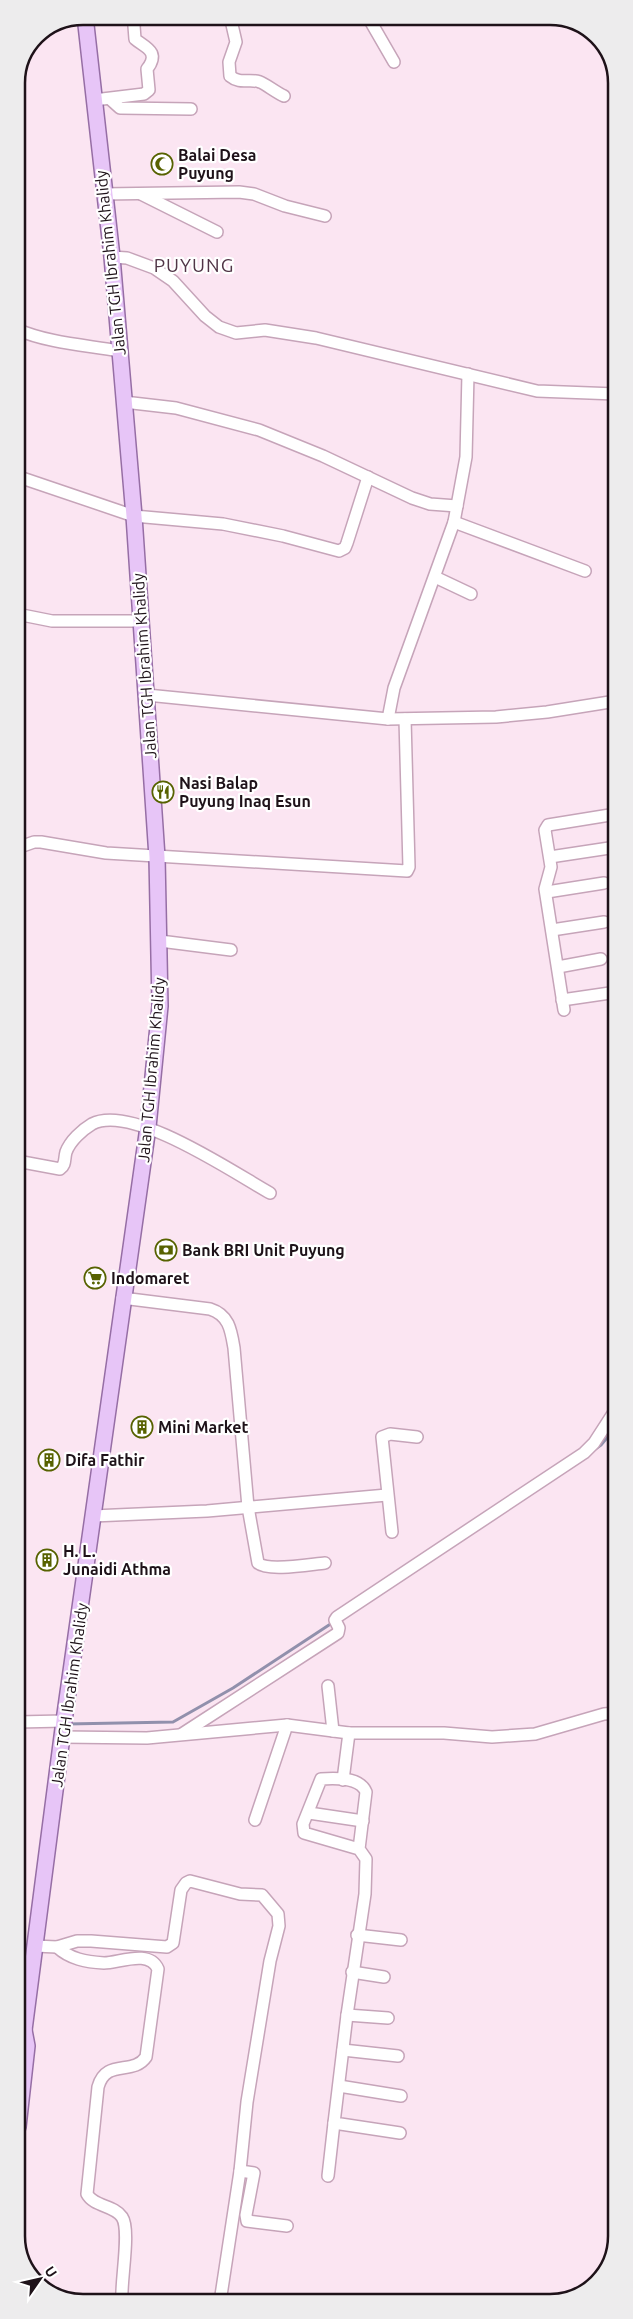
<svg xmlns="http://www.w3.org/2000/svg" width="633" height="2319" viewBox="0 0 633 2319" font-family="Ubuntu,sans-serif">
  <rect width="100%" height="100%" fill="#fbe5f2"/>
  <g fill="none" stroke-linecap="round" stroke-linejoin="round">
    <g stroke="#9190ac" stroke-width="3">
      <path d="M594,1450L601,1445L616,1427"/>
      <path d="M67,1724L173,1722L233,1688L332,1623"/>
    </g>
    <g stroke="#c6a4b9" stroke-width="14">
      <g id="minor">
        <path d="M230,16L236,42L229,62L230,76C241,85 248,78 260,82C264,83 277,93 284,96"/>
        <path d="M368,17L394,62"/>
        <path d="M110,99L120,108L191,109"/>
        <path d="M94,100L144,94L149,90L147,69C161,51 144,47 135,39L134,26L137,16"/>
        <path d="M104,194L239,192L254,194L285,206L325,216"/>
        <path d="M141,194L217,232"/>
        <path d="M112,257L127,258L154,268L173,281L205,316L219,327L236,333L265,330L316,338L537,391L616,394"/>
        <path d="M16,329C48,343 85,345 119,351"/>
        <path d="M124,402L176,408L259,430L323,456L412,498L430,504L457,506"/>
        <path d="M16,476L134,516L223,524L283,536L339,551L345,548L347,543L368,477"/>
        <path d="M454,522L585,571"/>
        <path d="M435,577L471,594"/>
        <path d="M17,614L52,621H142"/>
        <path d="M147,695L388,719L496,717L547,712L616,701"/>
        <path d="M388,719L394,688L454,522L466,457L468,374"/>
        <path d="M17,848L34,842H41L106,853L407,871L409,867L405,719"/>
        <path d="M550,857L616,847"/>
        <path d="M547,892L604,883"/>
        <path d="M552,930L604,922"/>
        <path d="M160,941L231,950"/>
        <path d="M558,967L601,959"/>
        <path d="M562,1000L610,993"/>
        <path d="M564,1010L545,889L551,867L545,830L548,825L616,814"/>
        <path d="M17,1161L60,1169C66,1165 64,1159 66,1152C70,1141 82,1130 92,1124C132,1103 234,1173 270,1193"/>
        <path d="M122,1298L210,1309C229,1315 231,1330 234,1348L248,1507L258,1563C268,1572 312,1564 325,1563"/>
        <path d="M93,1516L207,1511L387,1495"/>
        <path d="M392,1532L382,1437L390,1434L417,1437"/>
        <path d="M328,1686L333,1731"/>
        <path d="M17,1722L64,1721"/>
        <path d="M182,1734L338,1633L339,1628L335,1620L337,1617L584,1453L594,1443L616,1409"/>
        <path d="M62,1737L147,1738L287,1725L349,1733H444L492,1737L535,1734L604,1714L616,1713"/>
        <path d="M343,1780L349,1733"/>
        <path d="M309,1813L363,1821"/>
        <path d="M255,1820L287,1725"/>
        <path d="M359,1849L304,1833L303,1824L321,1779C335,1778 360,1777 366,1792L359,1849L366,1859L365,1894L347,2015L334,2123L400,2133"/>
        <path d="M357,1935L401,1940"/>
        <path d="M35,1946L57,1947L77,1941H91L167,1947L173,1943L181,1890L186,1883L190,1881L240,1894L262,1895L278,1914L279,1926L270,1961L247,2102L240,2171L220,2302"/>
        <path d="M57,1947C70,1959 86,1962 104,1963C119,1963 149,1949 158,1969L146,2057C133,2076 106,2058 98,2087L87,2194C94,2207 114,2205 122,2217C131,2230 120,2284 122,2302"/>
        <path d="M352,1972L384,1977"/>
        <path d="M347,2015L388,2018"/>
        <path d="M343,2050L398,2056"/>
        <path d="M339,2086L401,2096"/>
        <path d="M240,2171L254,2173L246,2215L247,2221L287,2226"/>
        <path d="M328,2176L334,2123"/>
      </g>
    </g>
    <g stroke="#966ea5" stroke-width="18">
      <g id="major">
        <path d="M17,2042L24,2030L64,1721L148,1127L160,1006L157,857L134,516L112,257L85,16"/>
        <path d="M18,2127L27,2046L24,2030"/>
      </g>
    </g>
    <use href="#minor" stroke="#fff" stroke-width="11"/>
    <use href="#major" stroke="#e7c5f7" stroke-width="15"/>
  </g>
  <defs>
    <g id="mosque-ring" transform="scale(1.125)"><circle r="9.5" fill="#fff" stroke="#576200" stroke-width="1.5"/><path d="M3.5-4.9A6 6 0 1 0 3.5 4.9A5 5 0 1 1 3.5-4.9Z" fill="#576200"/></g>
    <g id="restaurant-ring" transform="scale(1.125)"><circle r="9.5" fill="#fff" stroke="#576200" stroke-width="1.5"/><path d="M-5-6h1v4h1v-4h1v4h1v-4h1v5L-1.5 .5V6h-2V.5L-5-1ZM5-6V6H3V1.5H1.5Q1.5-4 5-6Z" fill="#576200"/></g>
    <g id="bank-ring" transform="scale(1.125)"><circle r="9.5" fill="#fff" stroke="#576200" stroke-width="1.5"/><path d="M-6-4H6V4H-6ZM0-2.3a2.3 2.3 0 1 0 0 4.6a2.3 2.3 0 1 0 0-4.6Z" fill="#576200"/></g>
    <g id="supermarket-ring" transform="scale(1.125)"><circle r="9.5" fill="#fff" stroke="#576200" stroke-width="1.5"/><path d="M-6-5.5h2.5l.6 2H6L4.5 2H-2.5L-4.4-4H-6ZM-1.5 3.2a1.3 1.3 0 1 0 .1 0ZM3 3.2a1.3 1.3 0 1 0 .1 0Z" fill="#576200"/></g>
    <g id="building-ring" transform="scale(1.125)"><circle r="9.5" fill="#fff" stroke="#576200" stroke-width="1.5"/><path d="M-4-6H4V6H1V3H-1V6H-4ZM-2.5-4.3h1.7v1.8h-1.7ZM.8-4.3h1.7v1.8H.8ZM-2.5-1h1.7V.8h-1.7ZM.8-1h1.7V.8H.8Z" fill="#576200"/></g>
  </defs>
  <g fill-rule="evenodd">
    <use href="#mosque-ring" x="162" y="164"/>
    <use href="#restaurant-ring" x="163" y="792"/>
    <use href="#bank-ring" x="166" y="1250"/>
    <use href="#supermarket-ring" x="95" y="1278"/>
    <use href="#building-ring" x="142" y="1427"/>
    <use href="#building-ring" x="49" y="1460"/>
    <use href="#building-ring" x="47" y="1560"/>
  </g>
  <g text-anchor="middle" stroke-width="4.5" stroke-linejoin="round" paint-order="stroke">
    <g font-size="16" font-weight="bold" fill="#1e1219" stroke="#fff" text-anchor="start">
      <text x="178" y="161">Balai Desa<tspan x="178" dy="18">Puyung</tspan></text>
      <text x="179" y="789">Nasi Balap<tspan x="179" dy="18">Puyung Inaq Esun</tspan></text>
      <text x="182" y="1256">Bank BRI Unit Puyung</text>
      <text x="111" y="1284">Indomaret</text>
      <text x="158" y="1433">Mini Market</text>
      <text x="65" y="1466">Difa Fathir</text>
      <text x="63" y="1557">H. L.<tspan x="63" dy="18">Junaidi Athma</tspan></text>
    </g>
    <g font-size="16" fill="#1e1219" stroke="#fff">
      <text transform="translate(110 263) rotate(-96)" y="6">Jalan TGH Ibrahim Khalidy</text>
      <text transform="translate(144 666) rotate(-94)" y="6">Jalan TGH Ibrahim Khalidy</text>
      <text transform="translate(151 1070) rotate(-85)" y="6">Jalan TGH Ibrahim Khalidy</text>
      <text transform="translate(69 1695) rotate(-82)" y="6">Jalan TGH Ibrahim Khalidy</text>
    </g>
    <g font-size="19" letter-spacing="1" fill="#513547" stroke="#fff">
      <text x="194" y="272">PUYUNG</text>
    </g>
  </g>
  <path d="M0 0H633V2319H0ZM83 25H550A58 58 0 0 1 608 83V2236A58 58 0 0 1 550 2294H83A58 58 0 0 1 25 2236V83A58 58 0 0 1 83 25Z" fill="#edeced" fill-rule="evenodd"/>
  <path fill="none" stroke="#1e1219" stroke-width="2.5" d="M83 25H550A58 58 0 0 1 608 83V2236A58 58 0 0 1 550 2294H83A58 58 0 0 1 25 2236V83A58 58 0 0 1 83 25Z"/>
  <g transform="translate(40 2279) rotate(56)" stroke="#ffffff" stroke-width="4" paint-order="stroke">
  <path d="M0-4L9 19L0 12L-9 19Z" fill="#1e1219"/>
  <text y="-8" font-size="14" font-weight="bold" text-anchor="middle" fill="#1e1219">U</text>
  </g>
</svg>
